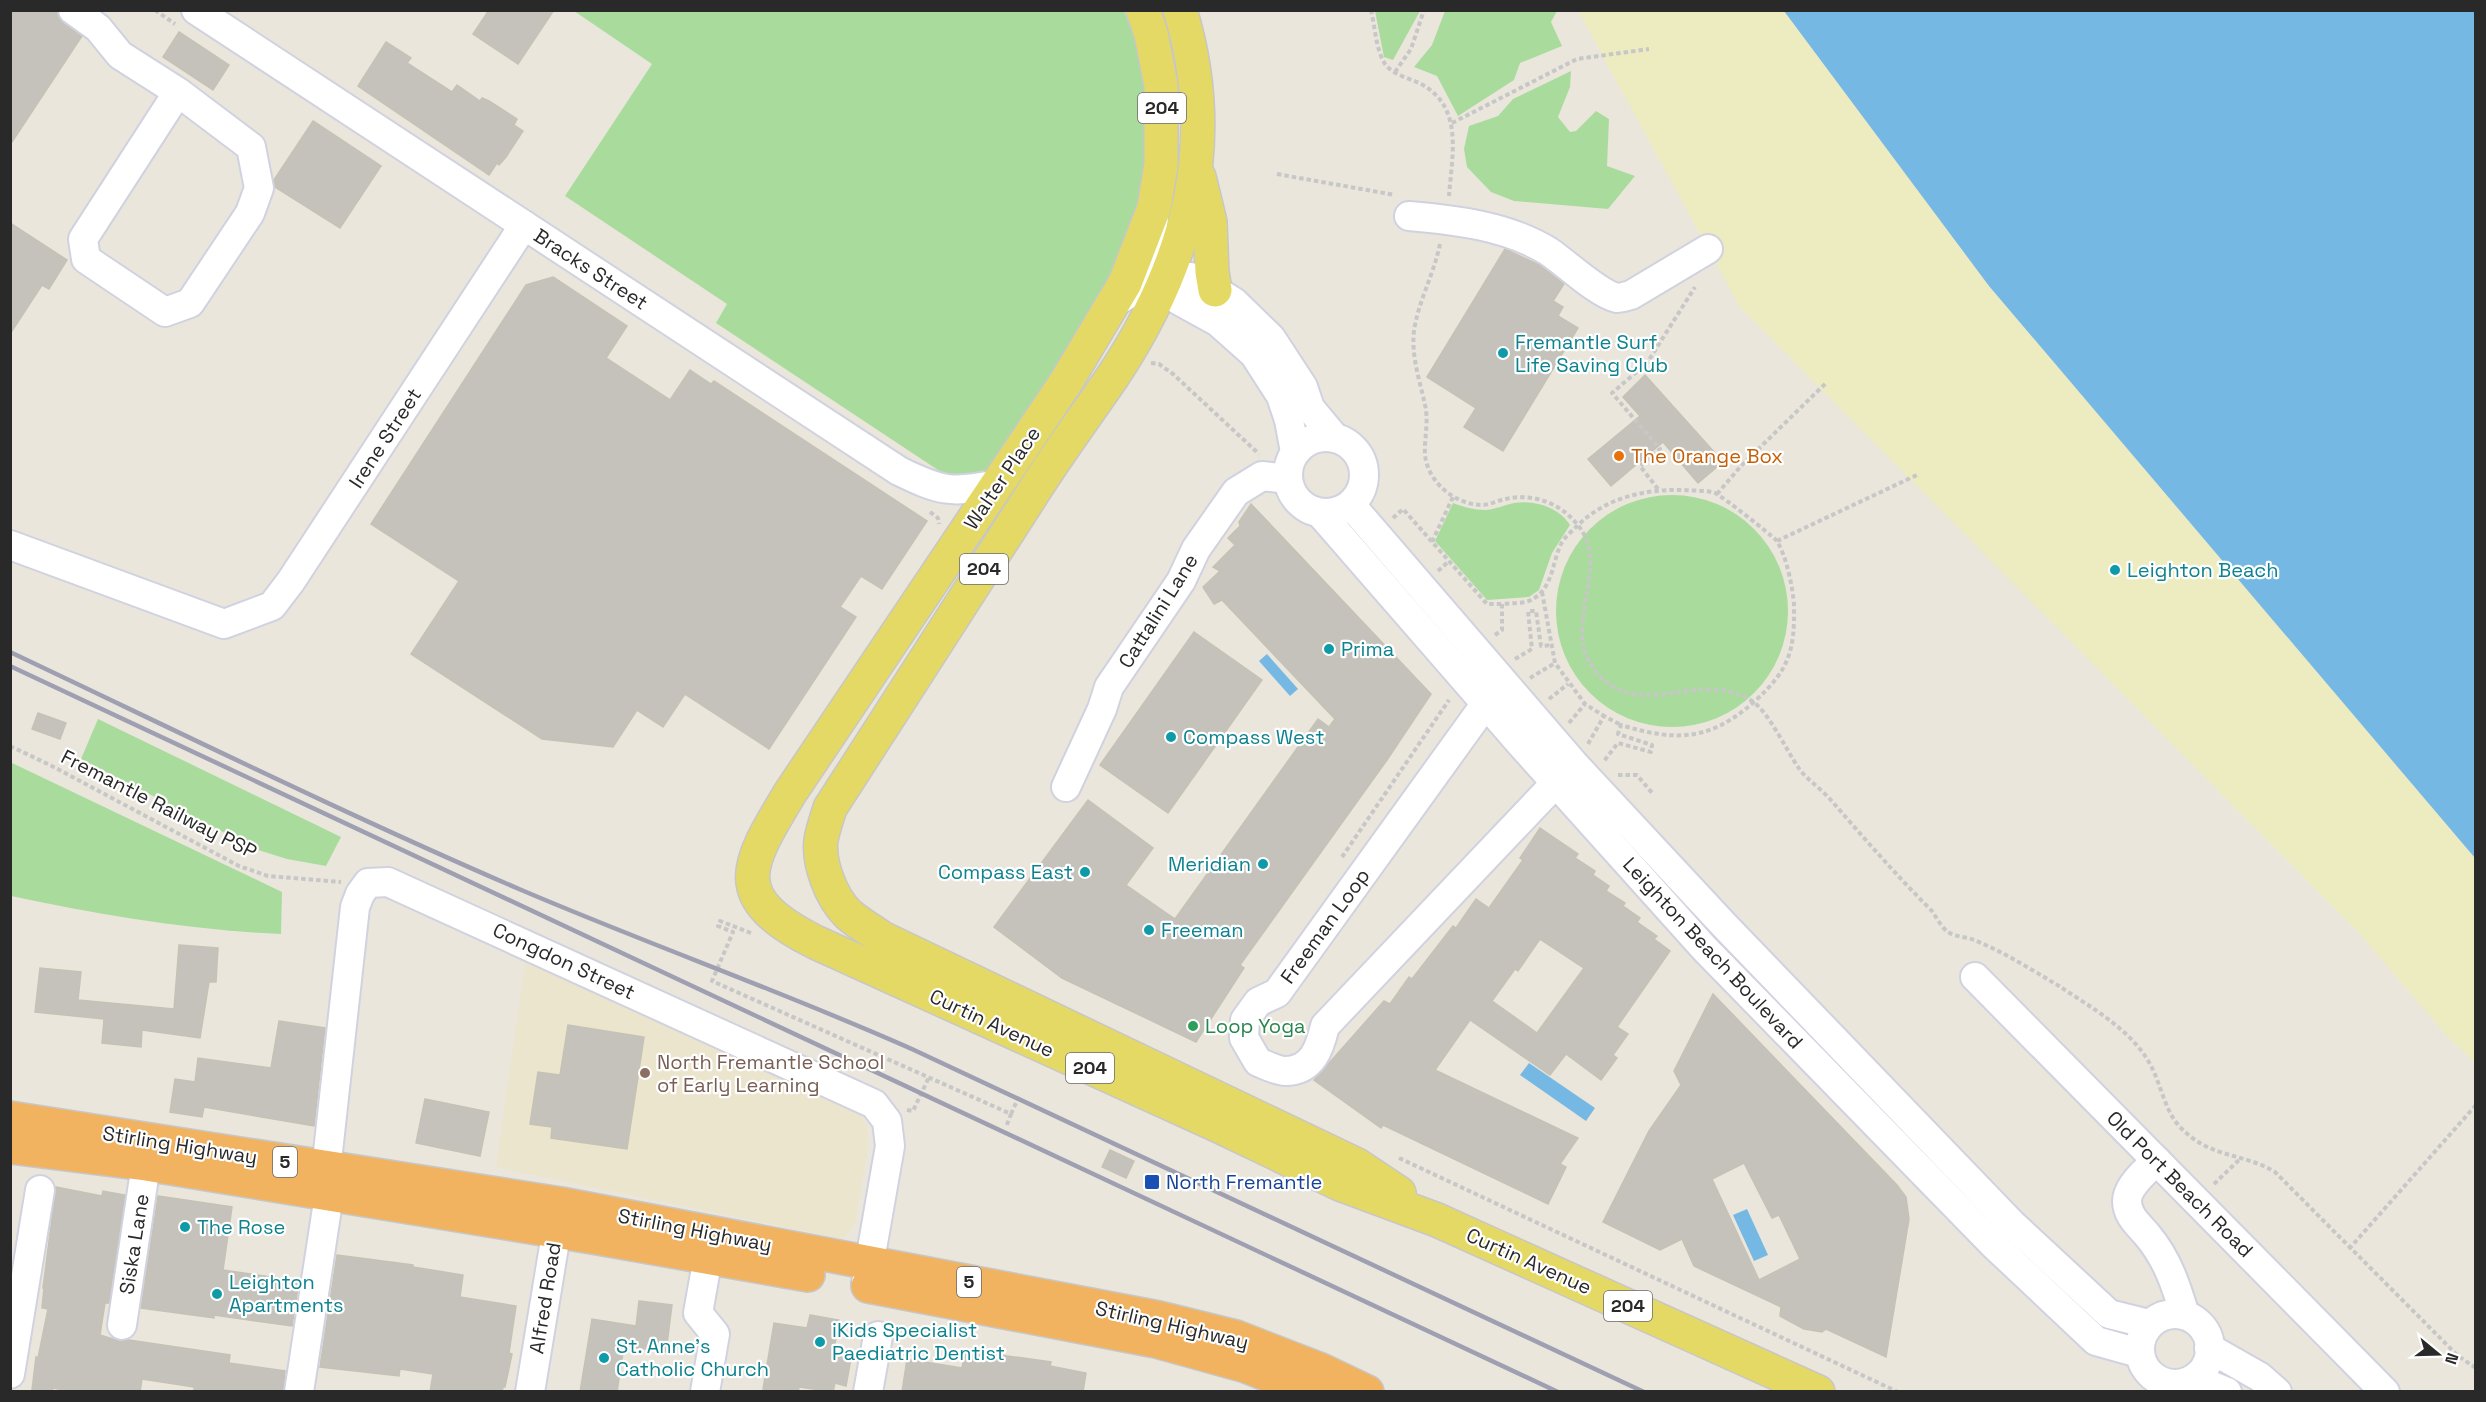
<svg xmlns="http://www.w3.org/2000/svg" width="2486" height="1402" viewBox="0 0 2486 1402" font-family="'Space Grotesk',sans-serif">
  <rect width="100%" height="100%" fill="#eae6dc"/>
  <path fill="#eae5cc" d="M527,951L856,1108L867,1125L868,1146L855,1223L843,1239L496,1167Z"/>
  <g fill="#a9dc9c">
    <path d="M574,11H1124C1141,53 1145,81 1145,126C1145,138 1147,150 1146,162C1136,277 1055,373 993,465L977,477L963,482L944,474L716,323L727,304L565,196L652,64Z"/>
    <path d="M1375,11H1420L1393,60L1384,57Z"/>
    <path d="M1445,11H1557L1551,22L1562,46L1520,63L1514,80L1458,116L1437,76L1414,67L1432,45Z"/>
    <path d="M1571,71L1570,87L1558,117L1570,132L1576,131L1596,111L1609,119L1607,166L1635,176L1608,209L1514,201L1491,192L1467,167L1464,149L1469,126L1498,116L1513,99Z"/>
    <circle cx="1672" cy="611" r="116"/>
    <path d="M1453,503C1464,507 1474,510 1486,510C1496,509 1505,505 1514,503C1534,500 1559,507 1570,525L1552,553L1539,590L1529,597L1487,600L1435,541Z"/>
    <path d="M98,719L341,837L326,866L287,859L258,850L81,759Z"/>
    <path d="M10,762L282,892L281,934C190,930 100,915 11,896Z"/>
  </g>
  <path fill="#edecc1" d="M1578,11H1784L1989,286L2475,858V1063L2445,1034L2359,933L1740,307Z"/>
  <g fill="#76b8e4">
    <path d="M1784,11H2475V858L1989,286Z"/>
    <path d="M1267,654L1298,689L1290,696L1259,661Z"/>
    <path d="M1529,1063L1595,1108L1586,1121L1520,1075Z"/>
    <path d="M1747,1209L1768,1255L1754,1261L1733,1215Z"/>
  </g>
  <g fill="#c5c2bb" stroke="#c5c2b5" stroke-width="1.5" fill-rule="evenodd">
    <path d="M10,10H57L63,23L82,36L10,145Z"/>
    <path d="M489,10H554L518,64L473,34Z"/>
    <path d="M179,32L229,65L213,90L163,57Z"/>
    <path d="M386,42L411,58L407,63L452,92L457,85L480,101L482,98L489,101L517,119L514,125L523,131L506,157L499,165L497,163L489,175L358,86Z"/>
    <path d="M313,121L381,166L340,228L275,187L274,180Z"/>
    <path d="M10,223L67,260L49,289L42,285L10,334Z"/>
    <path d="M1505,249L1539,265L1564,284L1553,301L1563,307L1558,316L1578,328L1503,451L1464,427L1476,408L1427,377Z"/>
    <path d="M553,277L627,326L606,358L670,400L690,370L711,384L714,381L927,521L882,589L861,576L840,607L856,617L769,749L685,694L663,727L637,710L613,747L542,739L411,654L459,581L371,524L526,285Z"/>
    <path d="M1645,375L1723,462L1698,483L1663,442L1611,486L1588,459L1640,416L1623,397Z"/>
    <path d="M1251,504L1431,694L1387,760L1240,965L1244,968L1196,1042L1062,978L994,927L1088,800L1153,848L1126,885L1175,919L1318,719L1329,727L1335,719L1222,600L1214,604L1203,587L1220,571L1213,567L1235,545L1228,538L1240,526L1239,522Z"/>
    <path d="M1194,632L1262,680L1168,813L1100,765Z"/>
    <path d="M38,713L66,723L60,739L32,729Z"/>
    <path d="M1540,828L1578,854L1575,858L1595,871L1593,875L1609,886L1606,891L1625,903L1623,906L1640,918L1637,922L1657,936L1654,939L1670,951L1617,1027L1628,1034L1613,1055L1617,1058L1601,1080L1566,1054L1550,1075L1470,1020L1435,1070L1578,1138L1560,1164L1566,1167L1548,1204L1383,1125L1381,1128L1314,1080L1384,1001L1390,1004L1409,977L1412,979L1453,926L1456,928L1476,899L1489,908L1523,860L1520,858ZM1540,939L1584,968L1537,1033L1492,1001L1515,969L1518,971Z"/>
    <path d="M179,945L218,948L216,982H209L200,1038L142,1030L141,1047L102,1043L104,1019L35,1012L40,968L81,972L78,1000L174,1009Z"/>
    <path d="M1713,994L1897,1185L1906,1197L1909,1219L1886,1357L1826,1329L1822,1332L1804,1329L1780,1316L1781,1307L1694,1266L1682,1239L1660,1250L1603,1222L1649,1131L1681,1085L1674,1071ZM1744,1163L1772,1218L1779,1215L1800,1259L1759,1280L1712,1179Z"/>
    <path d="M279,1021L325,1028L314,1126L204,1107L202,1117L170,1112L175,1079L195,1082L198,1058L271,1068Z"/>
    <path d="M568,1025L644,1037L627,1149L551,1138L552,1127L530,1124L538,1072L560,1075Z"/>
    <path d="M425,1099L489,1112L480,1156L416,1143Z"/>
    <path d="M1110,1150L1134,1161L1126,1178L1102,1167Z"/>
    <path d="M56,1187L102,1196L103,1191L125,1195L109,1303H105L100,1335L119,1341L129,1340L230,1355L229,1363L285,1371L283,1392H194V1387L142,1379L140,1392H73L53,1388L52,1392L32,1390L36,1357L38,1358L48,1309L42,1308L44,1288H43Z"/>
    <path d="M158,1196L232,1207L223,1270L299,1281L292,1326L214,1315V1318L141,1308Z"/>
    <path d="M337,1255L413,1265V1267L463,1275L460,1297L516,1306L509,1353L512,1354L505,1387H503L502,1392H430L433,1374L400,1369L399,1376L320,1367Z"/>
    <path d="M639,1301L672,1305L666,1352L624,1346L617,1392H580L592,1319L636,1326Z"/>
    <path d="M810,1315L839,1320L833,1355L851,1358L846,1386L835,1383L833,1392L799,1387L798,1392L763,1389L774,1323L807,1328Z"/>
    <path d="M965,1350L1051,1362L1050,1366L1086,1373L1083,1392H902L907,1359L962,1368Z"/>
  </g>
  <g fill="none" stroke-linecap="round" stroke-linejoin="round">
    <g stroke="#d1d2e0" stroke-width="32">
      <g id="minor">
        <path d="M73,10L98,28L120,55L178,92L251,147L259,188L250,213L190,303L165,312L86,259L83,239L178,92"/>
        <path d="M196,10L899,471C940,491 952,494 998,484"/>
        <path d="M1154,213L1153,236L1157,261L1178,300L1218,322L1254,354L1281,396L1289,420L1295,452"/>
        <path d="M1409,216C1456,220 1507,226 1548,251C1566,263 1598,294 1617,298C1621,298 1627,296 1631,295L1708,249"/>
        <path d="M1114,303L1143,285L1166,278L1191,277L1215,290L1234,302L1271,338L1303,387L1310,408L1335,438"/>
        <circle cx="1326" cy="475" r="38"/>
        <path d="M1351,505L1574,764L1724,925L2012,1224L2109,1314L2149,1324"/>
        <path d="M1320,513L1520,743L1704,948L1993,1244L2096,1341L2139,1353"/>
        <path d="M10,545L224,624L272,606L291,581L524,225"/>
        <path d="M1497,688L1277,993L1258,1002L1245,1020L1244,1038L1258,1062C1266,1065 1277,1071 1285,1071C1313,1071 1320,1047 1325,1026L1568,770"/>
        <path d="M1066,787L1102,709L1109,687L1181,581L1196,549L1236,492L1262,476L1288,479"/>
        <path d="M1975,977L2385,1392"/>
        <path d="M2157,1161C2147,1169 2127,1187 2127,1201C2127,1216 2139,1225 2148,1236C2168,1260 2176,1286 2185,1315"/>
        <path d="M324,1188L355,907L360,894L368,883L388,882L874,1104L887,1121L890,1146L866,1283"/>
        <circle cx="2175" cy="1349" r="35"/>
        <path d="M122,1325L146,1164"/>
        <path d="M2209,1348L2260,1377L2277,1392"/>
        <path d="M10,1374L40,1190"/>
        <path d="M2195,1379L2227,1392"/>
        <path d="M299,1392L329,1195"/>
        <path d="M530,1392L560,1210"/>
        <path d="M705,1392L715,1334L698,1313L708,1257"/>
        <path d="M868,1392L878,1336"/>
      </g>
    </g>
    <g stroke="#c7c7c7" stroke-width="36">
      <g id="major">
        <path d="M1143,10L1151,34L1161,85V165L1154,208L1125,283L1066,382L790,793C746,866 726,897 815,942L1217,1125L1340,1184L1437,1220L1818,1392"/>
        <path d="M1180,10C1221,143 1188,263 1113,376C1085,417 1055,457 1029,499C963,602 896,705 830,808C827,818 823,829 821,840C818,863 831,897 848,914C858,923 871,930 882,938L1357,1165L1399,1193"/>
        <path d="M1199,177L1210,222L1212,272L1215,290"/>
      </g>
    </g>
    <g stroke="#c7c7c7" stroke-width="36">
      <g id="highway">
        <path d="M10,1118L561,1204L1159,1318L1236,1337L1321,1370L1367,1392"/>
        <path d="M10,1147L146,1164L592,1237L808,1275"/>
        <path d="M868,1286L1156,1341L1246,1366L1311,1392"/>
      </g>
    </g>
    <g stroke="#c7c7c7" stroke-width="4" stroke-dasharray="4.5 3" stroke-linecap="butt">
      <path d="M155,10L175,24"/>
      <path d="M1371,10C1375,27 1376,50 1385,64C1393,75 1409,78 1421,84C1464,107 1452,155 1449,196"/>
      <path d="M1395,72L1411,49L1424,10"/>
      <path d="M1452,123L1577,59L1649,49"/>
      <path d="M1277,174L1395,195"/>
      <path d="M1440,244C1434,274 1418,302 1414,331C1411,356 1420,381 1425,405C1429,422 1424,439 1425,455C1428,482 1454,504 1481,505C1489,505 1497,501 1505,499C1532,493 1559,502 1577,524C1614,568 1558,627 1596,672C1641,724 1697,667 1752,701C1768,711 1787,751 1798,767C1806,779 1820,788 1830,799C1863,837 1896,875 1932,911C1936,917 1942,928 1948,932C1955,937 1967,937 1974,940C2004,952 2032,970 2059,986C2089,1006 2128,1028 2147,1059C2161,1080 2163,1110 2181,1128C2211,1159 2242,1152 2275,1172L2458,1356L2476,1368"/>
      <path d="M1151,363L1159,364L1173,374L1259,454"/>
      <path d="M1658,489L1640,466L1660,449L1612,393L1647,363L1695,287"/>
      <path d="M1717,494L1741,466L1827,382"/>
      <path d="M1285,502L1296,514"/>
      <path d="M930,512L938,518L939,524"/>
      <path d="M1393,518L1403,509L1487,604H1502"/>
      <path d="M1777,541L1919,474"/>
      <path d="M1432,542L1453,497"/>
      <path d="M1438,571L1448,562"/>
      <path d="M1542,592L1555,663L1585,704L1604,716"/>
      <path d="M1495,635L1502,630V604C1511,603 1525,604 1533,599C1553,587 1552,563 1561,544C1564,538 1571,532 1576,527C1605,498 1643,489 1684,490C1694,491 1705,490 1715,493C1722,496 1770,534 1776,540C1786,553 1793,589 1794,605C1795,651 1789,670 1755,701C1710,741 1677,742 1621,725L1618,734L1652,745L1651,752L1618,743L1604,761"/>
      <path d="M1515,659L1532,649L1528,611H1536L1541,646L1552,645"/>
      <path d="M1530,678L1555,663"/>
      <path d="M1549,699L1568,684"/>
      <path d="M1569,723L1585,704"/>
      <path d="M1588,744L1604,716L1621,725"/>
      <path d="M10,746L52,766L239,866L268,876L341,882"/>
      <path d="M1618,775H1637L1653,794"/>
      <path d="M1342,857L1449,700"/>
      <path d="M751,933L720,921L718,926L733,932L712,981L1011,1114L1006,1127"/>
      <path d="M907,1110L913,1111L929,1077"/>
      <path d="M1011,1114L1016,1103"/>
      <path d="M1399,1158L1898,1392"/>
      <path d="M2214,1184L2241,1158"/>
      <path d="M2349,1249L2476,1105"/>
    </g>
    <use href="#minor" stroke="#fff" stroke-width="28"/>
    <use href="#major" stroke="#e5d966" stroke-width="33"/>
    <use href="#highway" stroke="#f1b360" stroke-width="33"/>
    <g stroke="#9f9fb2" stroke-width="4.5">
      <path d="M10,652C179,732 347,815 519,889C650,945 784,992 914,1050L1644,1392"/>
      <path d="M10,666L1558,1392"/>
    </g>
  </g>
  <g fill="#0f9aa8" stroke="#fff" stroke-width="2">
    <circle cx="1503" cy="353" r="6"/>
    <circle cx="2115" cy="570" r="6"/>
    <circle cx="1329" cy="649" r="6"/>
    <circle cx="1171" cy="737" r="6"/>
    <circle cx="1263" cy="864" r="6"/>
    <circle cx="1085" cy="872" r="6"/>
    <circle cx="1149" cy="930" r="6"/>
    <circle cx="185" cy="1227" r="6"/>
    <circle cx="217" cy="1294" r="6"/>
    <circle cx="820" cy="1342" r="6"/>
    <circle cx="604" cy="1358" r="6"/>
  </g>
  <circle fill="#e8710a" stroke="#fff" stroke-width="2" cx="1619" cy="456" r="6"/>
  <circle fill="#2e9e5b" stroke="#fff" stroke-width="2" cx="1193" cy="1026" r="6"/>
  <circle fill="#8d6e63" stroke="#fff" stroke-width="2" cx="645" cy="1073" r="6"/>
  <rect fill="#1a4fb4" stroke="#fff" stroke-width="2" x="1144" y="1174" width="16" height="16" rx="3"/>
  <g text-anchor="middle" stroke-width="4.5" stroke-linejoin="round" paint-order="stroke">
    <g fill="#fff" stroke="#696969" stroke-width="1.5">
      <rect x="1138" y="93" width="48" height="30" rx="4.5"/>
      <rect x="960" y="554" width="48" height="30" rx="4.5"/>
      <rect x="1066" y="1053" width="48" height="30" rx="4.5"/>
      <rect x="273" y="1147" width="24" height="30" rx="4.5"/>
      <rect x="957" y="1267" width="24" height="30" rx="4.5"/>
      <rect x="1604" y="1291" width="48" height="30" rx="4.5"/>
    </g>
    <g font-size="18" font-weight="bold" fill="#292929">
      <text x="1162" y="114">204</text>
      <text x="984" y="575">204</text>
      <text x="1090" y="1074">204</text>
      <text x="285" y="1168">5</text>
      <text x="969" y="1288">5</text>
      <text x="1628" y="1312">204</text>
    </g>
    <g font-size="20" fill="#292929" stroke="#fff">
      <text transform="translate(591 269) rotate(33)" y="7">Bracks Street</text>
      <text transform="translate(385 438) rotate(-57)" y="7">Irene Street</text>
      <text transform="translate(1002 478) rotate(-56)" y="7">Walter Place</text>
      <text transform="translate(1158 611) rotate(-58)" y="7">Cattalini Lane</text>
      <text transform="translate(159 804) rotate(27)" y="7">Fremantle Railway PSP</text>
      <text transform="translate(1325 926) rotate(-54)" y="7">Freeman Loop</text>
      <text transform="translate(1713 953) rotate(47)" y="7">Leighton Beach Boulevard</text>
      <text transform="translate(564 961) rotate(25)" y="7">Congdon Street</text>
      <text transform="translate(992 1023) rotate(25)" y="7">Curtin Avenue</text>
      <text transform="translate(180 1145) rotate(9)" y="7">Stirling Highway</text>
      <text transform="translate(2180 1184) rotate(45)" y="7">Old Port Beach Road</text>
      <text transform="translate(695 1230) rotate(11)" y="7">Stirling Highway</text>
      <text transform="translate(134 1244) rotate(-81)" y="7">Siska Lane</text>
      <text transform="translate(1529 1261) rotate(24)" y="7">Curtin Avenue</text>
      <text transform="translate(545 1298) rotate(-81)" y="7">Alfred Road</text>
      <text transform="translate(1172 1325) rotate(13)" y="7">Stirling Highway</text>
    </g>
    <g font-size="20" fill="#0d838f" stroke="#fff" text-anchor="start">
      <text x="1515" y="349">Fremantle Surf<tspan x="1515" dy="23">Life Saving Club</tspan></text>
      <text x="2127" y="577">Leighton Beach</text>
      <text x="1341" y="656">Prima</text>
      <text x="1183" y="744">Compass West</text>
      <text x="1251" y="871" text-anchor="end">Meridian</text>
      <text x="1073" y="879" text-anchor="end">Compass East</text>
      <text x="1161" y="937">Freeman</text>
      <text x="197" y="1234">The Rose</text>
      <text x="229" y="1289">Leighton<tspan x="229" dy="23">Apartments</tspan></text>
      <text x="832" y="1337">iKids Specialist<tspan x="832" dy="23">Paediatric Dentist</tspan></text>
      <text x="616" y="1353">St. Anne's<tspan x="616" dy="23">Catholic Church</tspan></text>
    </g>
    <g font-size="20" fill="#c56008" stroke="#fff" text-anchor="start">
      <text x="1631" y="463">The Orange Box</text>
    </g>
    <g font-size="20" fill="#27864d" stroke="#fff" text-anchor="start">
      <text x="1205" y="1033">Loop Yoga</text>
    </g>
    <g font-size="20" fill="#785e54" stroke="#fff" text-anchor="start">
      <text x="657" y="1069">North Fremantle School<tspan x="657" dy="23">of Early Learning</tspan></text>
    </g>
    <g font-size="20" fill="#164399" stroke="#fff" text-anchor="start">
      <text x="1166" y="1189">North Fremantle</text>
    </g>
  </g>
  <rect width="2486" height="1402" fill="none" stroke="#292929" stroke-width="24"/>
  <g transform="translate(2438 1354) rotate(109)" stroke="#ffffff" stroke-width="4.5" paint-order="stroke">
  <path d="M0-4.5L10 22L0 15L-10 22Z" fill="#292929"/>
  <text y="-9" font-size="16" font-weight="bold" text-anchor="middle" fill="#292929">N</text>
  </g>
</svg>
